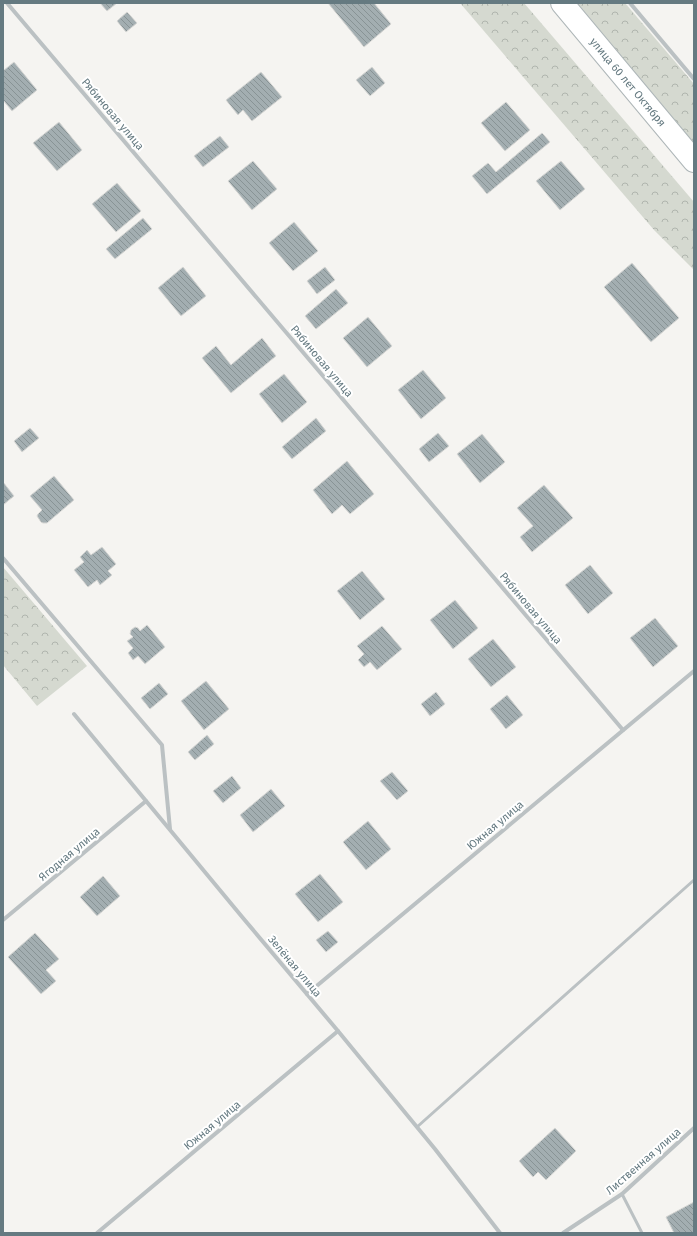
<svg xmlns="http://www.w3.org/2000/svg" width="697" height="1236" viewBox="0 0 697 1236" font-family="'Fira Sans',sans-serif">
  <defs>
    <pattern id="forest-crowns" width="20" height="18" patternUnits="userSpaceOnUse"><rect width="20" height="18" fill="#d5d9d0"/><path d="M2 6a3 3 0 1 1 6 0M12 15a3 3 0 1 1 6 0" fill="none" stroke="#b0b5ae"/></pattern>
    <pattern id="building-back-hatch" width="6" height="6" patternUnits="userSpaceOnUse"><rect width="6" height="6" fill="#a3aeb1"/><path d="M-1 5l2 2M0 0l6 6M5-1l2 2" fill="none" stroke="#889395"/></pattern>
  </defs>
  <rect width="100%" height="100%" fill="#f5f4f1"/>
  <g fill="url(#forest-crowns)">
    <path d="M460,3H524L694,202V270L654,230Z"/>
    <path d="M572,3H625L694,84V147Z"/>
    <path d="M3,567L87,666L37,706L3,665Z"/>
  </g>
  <g fill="url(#building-back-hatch)" stroke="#d6d6d4">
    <path d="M100,3H117L107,11Z"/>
    <path d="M328,3H374L391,24L364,47Z"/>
    <path d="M127,12L137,23L126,32L117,21Z"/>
    <path d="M14,62L37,90L12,111L3,100V71Z"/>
    <path d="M372,67L385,83L370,96L356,80Z"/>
    <path d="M261,72L282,97L252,121L243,110L238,115L226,100Z"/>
    <path d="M506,102L530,130L505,151L481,123Z"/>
    <path d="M59,122L82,150L57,171L33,143Z"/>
    <path d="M542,133L550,142L487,194L472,176L488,163L496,172Z"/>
    <path d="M220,136L229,147L203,167L194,156Z"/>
    <path d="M253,161L277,189L252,210L228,181Z"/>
    <path d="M561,161L585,189L560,210L536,181Z"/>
    <path d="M117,183L141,211L116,232L92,204Z"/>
    <path d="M143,218L152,229L115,259L106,249Z"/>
    <path d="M294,222L318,251L293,271L269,243Z"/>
    <path d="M632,263L679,318L651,342L604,287Z"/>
    <path d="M183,267L206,296L181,316L158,288Z"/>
    <path d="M325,267L335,280L317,294L307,281Z"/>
    <path d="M336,289L348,303L316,329L305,316Z"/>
    <path d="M368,317L392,346L367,367L343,338Z"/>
    <path d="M262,338L276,356L231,393L202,358L216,346L231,365Z"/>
    <path d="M423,370L446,398L421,419L398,390Z"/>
    <path d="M284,374L307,402L282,423L259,394Z"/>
    <path d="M316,418L326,431L292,459L282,447Z"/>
    <path d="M30,428L39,438L22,452L14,441Z"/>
    <path d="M438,433L449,446L429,462L419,449Z"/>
    <path d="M482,434L505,462L480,483L457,454Z"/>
    <path d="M347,461L374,494L350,514L342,505L332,514L313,490Z"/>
    <path d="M54,476L74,500L47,523H43L41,522L37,516L38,514L42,510L30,496Z"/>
    <path d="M3,482L14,496L3,505Z"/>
    <path d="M544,485L573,518L532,552L520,537L533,526L517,508Z"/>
    <path d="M102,547L116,564L108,571L112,575L100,585L97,580L88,587L74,570L84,562L80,557L87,550L91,555Z"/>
    <path d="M590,565L613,593L588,614L565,585Z"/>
    <path d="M362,571L385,599L360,620L337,591Z"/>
    <path d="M455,600L478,628L453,649L430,620Z"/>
    <path d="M655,618L678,646L653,667L630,638Z"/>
    <path d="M147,625L165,647L145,664L138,656L133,660L128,653L133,648L127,641L133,637L130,634L131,630L135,627L138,628L140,631Z"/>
    <path d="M382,626L402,649L377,670L370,662L364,667L358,660L364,654L357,646Z"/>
    <path d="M493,639L516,667L491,687L468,659Z"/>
    <path d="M206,681L229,709L204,730L181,701Z"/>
    <path d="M159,683L168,694L150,709L141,698Z"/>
    <path d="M436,692L445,704L430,716L421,704Z"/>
    <path d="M507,695L523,715L506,729L490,709Z"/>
    <path d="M207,735L214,744L195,760L188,752Z"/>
    <path d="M392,772L408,791L397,800L380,781Z"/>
    <path d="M232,776L241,788L223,803L213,791Z"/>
    <path d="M271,789L285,806L253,832L240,815Z"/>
    <path d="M368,821L391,849L366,870L343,842Z"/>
    <path d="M320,874L343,902L318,922L295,894Z"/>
    <path d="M103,876L120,896L97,916L80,897Z"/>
    <path d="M328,931L338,942L326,952L316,940Z"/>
    <path d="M35,933L59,959L46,970L56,981L41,994L8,957Z"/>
    <path d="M555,1128L576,1151L546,1180L538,1172L533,1177L519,1161Z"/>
    <path d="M694,1202V1233H674L666,1217Z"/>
  </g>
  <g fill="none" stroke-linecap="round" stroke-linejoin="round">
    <g stroke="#aeb6b8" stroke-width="24">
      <g id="secondary">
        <path id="s1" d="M562,3L694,161"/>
      </g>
    </g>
    <g stroke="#bbc1c3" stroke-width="3">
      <path d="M417,1127L694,880"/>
      <path d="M622,1194L642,1233"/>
    </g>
    <g stroke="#bbc1c3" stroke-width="4">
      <path d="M7,3L623,730"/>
      <path d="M630,3L694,79"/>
      <path d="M3,558L162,745L170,829"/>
      <path d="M74,714L243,918L338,1031L435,1149L500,1233"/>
      <path d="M3,920L146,801"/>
      <path d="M307,994L694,671"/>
      <path d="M97,1233L338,1031"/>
      <path d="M563,1233L622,1194L694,1128"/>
    </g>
    <use href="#secondary" stroke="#fff" stroke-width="22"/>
  </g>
  <g text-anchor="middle" stroke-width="4" stroke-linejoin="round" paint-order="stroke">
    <g font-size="11" fill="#657a81" stroke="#fff">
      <text dy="4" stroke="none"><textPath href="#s1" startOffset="103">улица 60 лет Октября</textPath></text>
      <text transform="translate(113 114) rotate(50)" y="4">Рябиновая улица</text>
      <text transform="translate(322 361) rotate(50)" y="4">Рябиновая улица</text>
      <text transform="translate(531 608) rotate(50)" y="4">Рябиновая улица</text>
      <text transform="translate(495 825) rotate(-40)" y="4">Южная улица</text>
      <text transform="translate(69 854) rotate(-40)" y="4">Ягодная улица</text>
      <text transform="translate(295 966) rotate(50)" y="4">Зелёная улица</text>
      <text transform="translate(212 1125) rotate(-40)" y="4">Южная улица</text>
      <text transform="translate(643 1161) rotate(-41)" y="4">Лиственная улица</text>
    </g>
  </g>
  <rect width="697" height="1236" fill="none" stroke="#657a81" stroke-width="8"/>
</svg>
